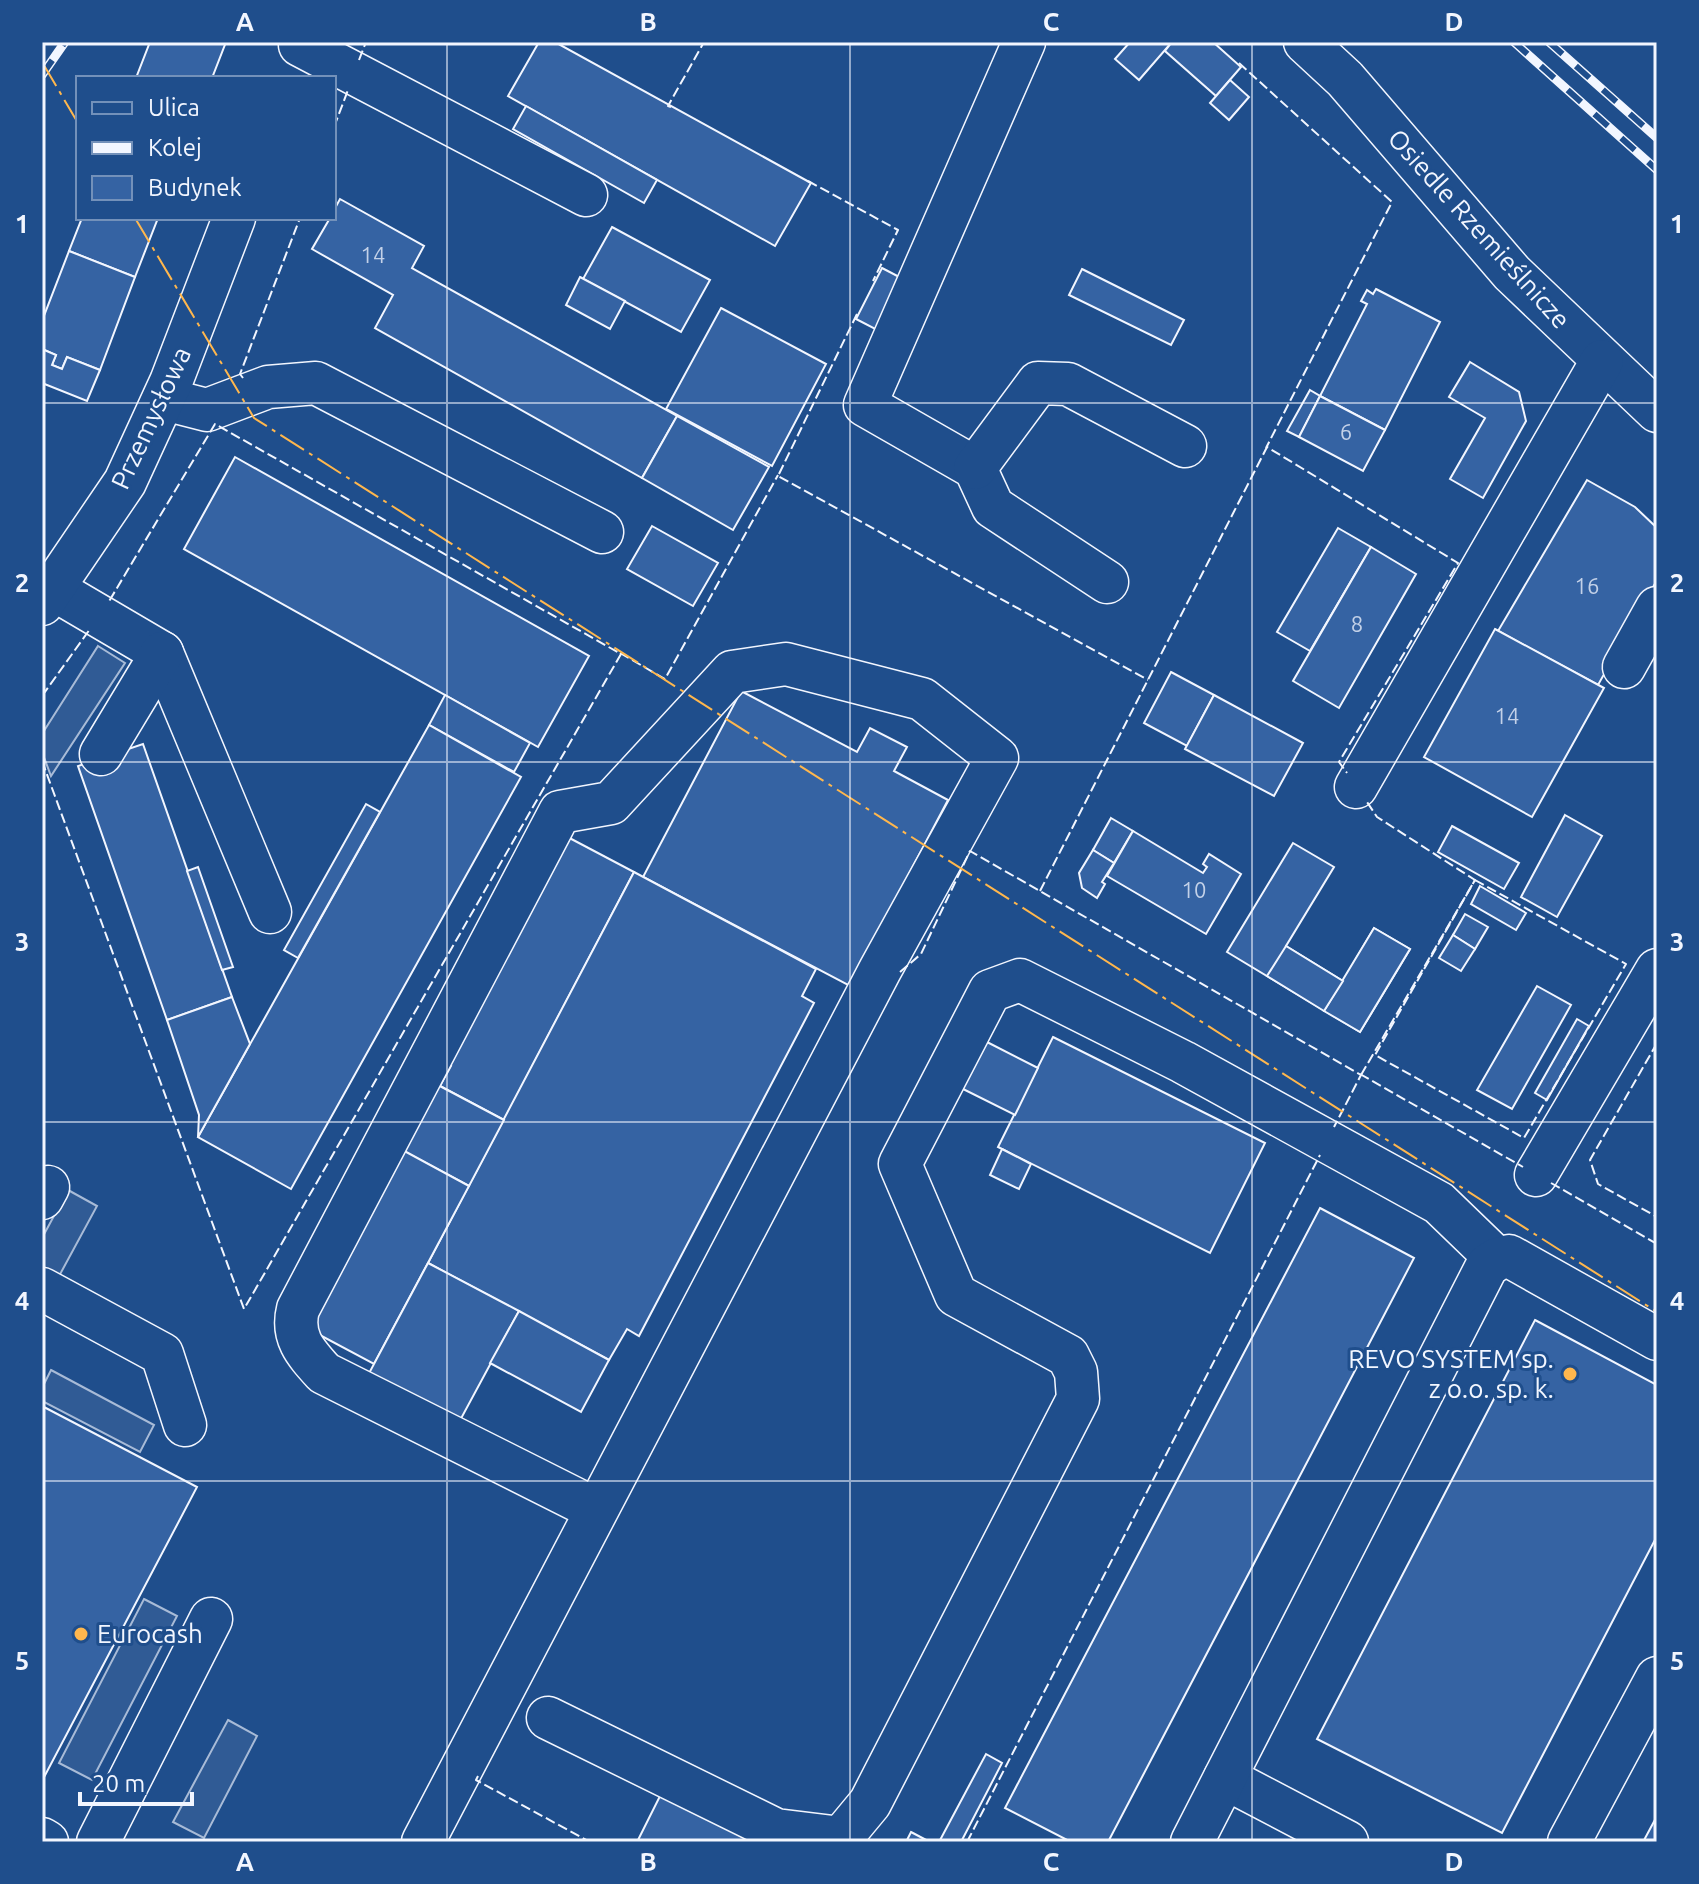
<svg xmlns="http://www.w3.org/2000/svg" width="1699" height="1884" viewBox="0 0 1699 1884" font-family="Ubuntu,sans-serif">
  <rect width="100%" height="100%" fill="#1f4e8c"/>
  <g fill="#305b95" stroke="#a8bbd7" stroke-width="2">
    <path d="M98,646L125,663L51,776L42,752V734Z"/>
    <path d="M68,1190L97,1206L58,1278L42,1270V1238Z"/>
    <path d="M51,1370L154,1425L140,1452L42,1401V1388Z"/>
    <path d="M144,1599L177,1616L92,1780L59,1763Z"/>
    <path d="M228,1720L257,1736L204,1838L173,1822Z"/>
  </g>
  <g fill="#3563a3" stroke="#f2f6ff" stroke-width="2">
    <path d="M150,42H226L212,78H136Z"/>
    <path d="M539,42H555L811,183L775,246L508,96Z"/>
    <path d="M1130,42H1172L1139,80L1115,59Z"/>
    <path d="M1172,42H1213L1241,67L1216,96L1165,51Z"/>
    <path d="M1230,80L1249,97L1229,120L1210,103Z"/>
    <path d="M526,106L657,180L644,203L513,129Z"/>
    <path d="M340,199L424,246L412,268L677,416L642,478L375,328L393,295L312,249L330,218H334V210Z"/>
    <path d="M82,218H158L135,277L69,251Z"/>
    <path d="M612,227L710,280L681,332L583,279Z"/>
    <path d="M69,251L135,277L100,370L67,357L62,369L52,365L56,355L42,349V321Z"/>
    <path d="M882,268L907,281L881,332L856,319Z"/>
    <path d="M1082,269L1184,320L1171,345L1069,295Z"/>
    <path d="M580,277L625,301L610,329L566,305Z"/>
    <path d="M1376,289L1440,322L1385,430L1320,396L1367,304L1361,301L1367,290L1373,294Z"/>
    <path d="M721,308L826,364L772,466L666,409Z"/>
    <path d="M42,349L56,355L52,365L62,369L67,357L100,370L87,401L42,383Z"/>
    <path d="M1470,362L1519,392L1526,421L1483,498L1450,479L1485,418L1449,397Z"/>
    <path d="M1310,390L1320,396L1299,437L1287,431Z"/>
    <path d="M1320,396L1385,430L1363,471L1299,437Z"/>
    <path d="M677,416L769,467L733,530L642,478Z"/>
    <path d="M235,457L589,656L538,747L184,549Z"/>
    <path d="M1587,480L1635,507L1657,528V580L1598,685L1498,631Z"/>
    <path d="M652,526L718,563L693,606L627,569Z"/>
    <path d="M1338,528L1371,547L1310,651L1277,632Z"/>
    <path d="M1371,547L1416,574L1339,708L1293,681Z"/>
    <path d="M1495,629L1604,688L1532,817L1424,757Z"/>
    <path d="M1171,672L1214,695L1187,746L1144,723Z"/>
    <path d="M741,691L857,752L870,728L907,747L894,771L948,800L850,986L643,877Z"/>
    <path d="M445,695L530,743L514,772L429,725Z"/>
    <path d="M1214,695L1303,743L1274,796L1185,749Z"/>
    <path d="M429,725L521,777L291,1189L198,1137Z"/>
    <path d="M143,744L232,997L167,1020L78,766Z"/>
    <path d="M366,804L380,812L298,958L284,950Z"/>
    <path d="M1565,815L1602,836L1557,917L1521,897Z"/>
    <path d="M1111,818L1133,831L1114,863L1093,850Z"/>
    <path d="M1452,826L1519,863L1504,889L1438,852Z"/>
    <path d="M1133,831L1203,873L1207,867L1203,864L1209,854L1241,874L1206,934L1107,876Z"/>
    <path d="M560,833L634,872L504,1120L440,1086L451,1066L440,1060Z"/>
    <path d="M1293,843L1334,867L1286,946L1343,981L1374,928L1410,949L1360,1032L1227,952Z"/>
    <path d="M1093,850L1114,863L1102,882L1105,884L1097,898L1082,888L1079,873Z"/>
    <path d="M198,867L233,967L222,970L187,871Z"/>
    <path d="M634,872L816,969L802,996L814,1003L639,1336L627,1329L609,1360L428,1263Z"/>
    <path d="M1480,886L1526,913L1516,930L1471,904Z"/>
    <path d="M1465,914L1488,927L1475,949L1453,935Z"/>
    <path d="M1374,928L1410,949L1360,1032L1324,1011Z"/>
    <path d="M1453,935L1475,949L1461,971L1439,958Z"/>
    <path d="M1286,946L1343,981L1324,1011L1267,976Z"/>
    <path d="M1537,986L1571,1005L1512,1109L1477,1090Z"/>
    <path d="M232,997L250,1044L198,1137L199,1115L167,1020Z"/>
    <path d="M1577,1019L1589,1026L1547,1100L1535,1093Z"/>
    <path d="M1053,1037L1265,1143L1210,1253L998,1147Z"/>
    <path d="M985,1041L1038,1068L1015,1115L961,1088Z"/>
    <path d="M436,1084L504,1120L469,1186L401,1150Z"/>
    <path d="M397,1147L469,1186L374,1364L301,1325Z"/>
    <path d="M1002,1149L1031,1164L1019,1189L990,1175Z"/>
    <path d="M1320,1208L1414,1258L1108,1842H1071L1005,1808Z"/>
    <path d="M428,1263L519,1311L457,1426L367,1377Z"/>
    <path d="M519,1311L609,1360L581,1412L490,1363Z"/>
    <path d="M1535,1320L1657,1385V1536L1502,1833L1317,1739Z"/>
    <path d="M42,1406L197,1487L42,1781Z"/>
    <path d="M986,1754L1002,1763L961,1842H939Z"/>
    <path d="M663,1790L766,1842H637Z"/>
    <path d="M1657,1816V1842H1643Z"/>
    <path d="M911,1832L930,1842H906Z"/>
  </g>
  <g fill="none" stroke-linecap="round" stroke-linejoin="round">
    <g stroke="#f2f6ff" stroke-width="45">
      <g id="minor">
        <path d="M1024,42L865,405L975,468L993,507L1107,582"/>
        <path d="M1305,42L1345,79L1512,273L1657,411"/>
        <path d="M300,45L586,195"/>
        <path d="M164,399L207,410L268,387L316,383L602,532"/>
        <path d="M975,468L1038,383L1068,384L1185,446"/>
        <path d="M53,589L162,653L270,912"/>
        <path d="M42,604L125,482L171,382L234,218"/>
        <path d="M1624,667L1657,608"/>
        <path d="M101,754L162,653"/>
        <path d="M1356,787L1602,361"/>
        <path d="M1536,1175L1657,970"/>
        <path d="M42,1198L48,1187"/>
        <path d="M42,1289L162,1354L185,1425"/>
        <path d="M548,1718L776,1830L841,1838L870,1803L1078,1399L1076,1372L1068,1356L956,1295L900,1164L990,991L1020,980L1183,1062L1439,1203L1497,1259"/>
        <path d="M1225,1778L1347,1842"/>
        <path d="M42,1839L47,1842"/>
        <path d="M98,1842L211,1619"/>
        <path d="M423,1842L880,970L997,758L922,699L786,664L732,672L611,803L560,812L298,1309C291,1337 305,1352 324,1373L597,1510"/>
        <path d="M1192,1842L1487,1266L1497,1259L1509,1256L1657,1339"/>
        <path d="M1569,1842L1657,1678"/>
      </g>
    </g>
    <use href="#minor" stroke="#1f4e8c" stroke-width="42"/>
    <g stroke="#f2f6ff" stroke-width="9">
      <g id="rail">
        <path d="M1514,42L1657,170"/>
        <path d="M1549,42L1657,138"/>
        <path d="M42,75L65,42"/>
      </g>
    </g>
    <use href="#rail" stroke="#1f4e8c" stroke-width="6" stroke-dasharray="18" stroke-linecap="butt"/>
    <g stroke="#f2f6ff" stroke-width="2" stroke-dasharray="10 4" stroke-linecap="butt">
      <path d="M359,60L366,42"/>
      <path d="M1239,63L1392,202L1266,448"/>
      <path d="M671,107L668,106L704,42"/>
      <path d="M334,127L348,90"/>
      <path d="M808,181L898,230L873,281"/>
      <path d="M857,314L778,476L1148,680"/>
      <path d="M243,378L240,374L300,218"/>
      <path d="M620,653L665,679L778,475"/>
      <path d="M42,696L90,629"/>
      <path d="M42,761L244,1309L621,654L215,424L108,603"/>
      <path d="M1475,880L1626,964L1524,1138L1375,1055Z"/>
      <path d="M1040,891L1267,447L1458,563L1339,762L1347,773"/>
      <path d="M900,972L921,954L970,851L1361,1075L1334,1127"/>
      <path d="M1657,1043L1590,1160L1598,1184L1657,1217"/>
      <path d="M1360,1074L1523,1167"/>
      <path d="M1361,1075L1475,880L1377,817L1365,799"/>
      <path d="M1551,1183L1657,1244"/>
      <path d="M478,1776L476,1780L590,1842"/>
      <path d="M967,1842L1320,1155"/>
    </g>
    <g stroke="#ffb74d" stroke-width="2" stroke-dasharray="28 6 4 6" stroke-linecap="butt">
      <path d="M42,62L78,123"/>
      <path d="M135,218L254,418L1657,1312"/>
    </g>
  </g>
  <path fill="none" stroke="#f2f6ff" stroke-width="2" stroke-opacity="0.55" d="M447,42V1842M850,42V1842M1252,42V1842M42,403H1657M42,762H1657M42,1122H1657M42,1481H1657"/>
  <g fill="#ffb74d" stroke="#1f4e8c" stroke-width="3">
    <circle cx="1570" cy="1374" r="8"/>
    <circle cx="81" cy="1634" r="8"/>
  </g>
  <g text-anchor="middle" stroke-width="6" stroke-linejoin="round" paint-order="stroke">
    <g font-size="22" fill="#c3d1e8">
      <text x="373" y="263">14</text>
      <text x="1346" y="440">6</text>
      <text x="1587" y="594">16</text>
      <text x="1357" y="632">8</text>
      <text x="1507" y="724">14</text>
      <text x="1194" y="898">10</text>
    </g>
    <g font-size="26" fill="#f2f6ff" stroke="#1f4e8c">
      <text transform="translate(1479 229) rotate(48)" y="9">Osiedle Rzemieślnicze</text>
      <text transform="translate(151 418) rotate(-65)" y="9">Przemysłowa</text>
    </g>
    <g font-size="26" fill="#f2f6ff" stroke="#1f4e8c" text-anchor="end">
      <text x="1554" y="1368">REVO SYSTEM sp.<tspan x="1554" dy="30">z o.o. sp. k.</tspan></text>
      <text x="97" y="1643" text-anchor="start">Eurocash</text>
    </g>
  </g>
  <rect width="1699" height="1884" fill="none" stroke="#1f4e8c" stroke-width="88"/>
  <rect x="76" y="76" width="260" height="144" fill="#1f4e8c" stroke="#7391ba" stroke-width="2"/>
  <rect x="92" y="102" width="40" height="12" fill="#1f4e8c" stroke="#7391ba" stroke-width="2"/>
  <text x="148" y="116" font-size="24" fill="#f2f6ff">Ulica</text>
  <rect x="92" y="142" width="40" height="12" fill="#f2f6ff" stroke="#7391ba" stroke-width="2"/>
  <text x="148" y="156" font-size="24" fill="#f2f6ff">Kolej</text>
  <rect x="92" y="176" width="40" height="24" fill="#3563a3" stroke="#7391ba" stroke-width="2"/>
  <text x="148" y="196" font-size="24" fill="#f2f6ff">Budynek</text>
  <path d="M80 1792v12h112v-12" fill="none" stroke="#f2f6ff" stroke-width="4"/>
  <text x="92" y="1792" font-size="24" fill="#f2f6ff" stroke="#1f4e8c" stroke-width="6" paint-order="stroke">20 m</text>
  <rect x="44" y="44" width="1611" height="1796" fill="none" stroke="#f2f6ff" stroke-width="3"/>
  <g font-size="26" text-anchor="middle" font-weight="bold" fill="#f2f6ff">
    <text x="245" y="31">A</text>
    <text x="648" y="31">B</text>
    <text x="1051" y="31">C</text>
    <text x="1454" y="31">D</text>
    <text x="22" y="233">1</text>
    <text x="1677" y="233">1</text>
    <text x="22" y="592">2</text>
    <text x="1677" y="592">2</text>
    <text x="22" y="951">3</text>
    <text x="1677" y="951">3</text>
    <text x="22" y="1310">4</text>
    <text x="1677" y="1310">4</text>
    <text x="22" y="1670">5</text>
    <text x="1677" y="1670">5</text>
    <text x="245" y="1871">A</text>
    <text x="648" y="1871">B</text>
    <text x="1051" y="1871">C</text>
    <text x="1454" y="1871">D</text>
  </g>
</svg>
